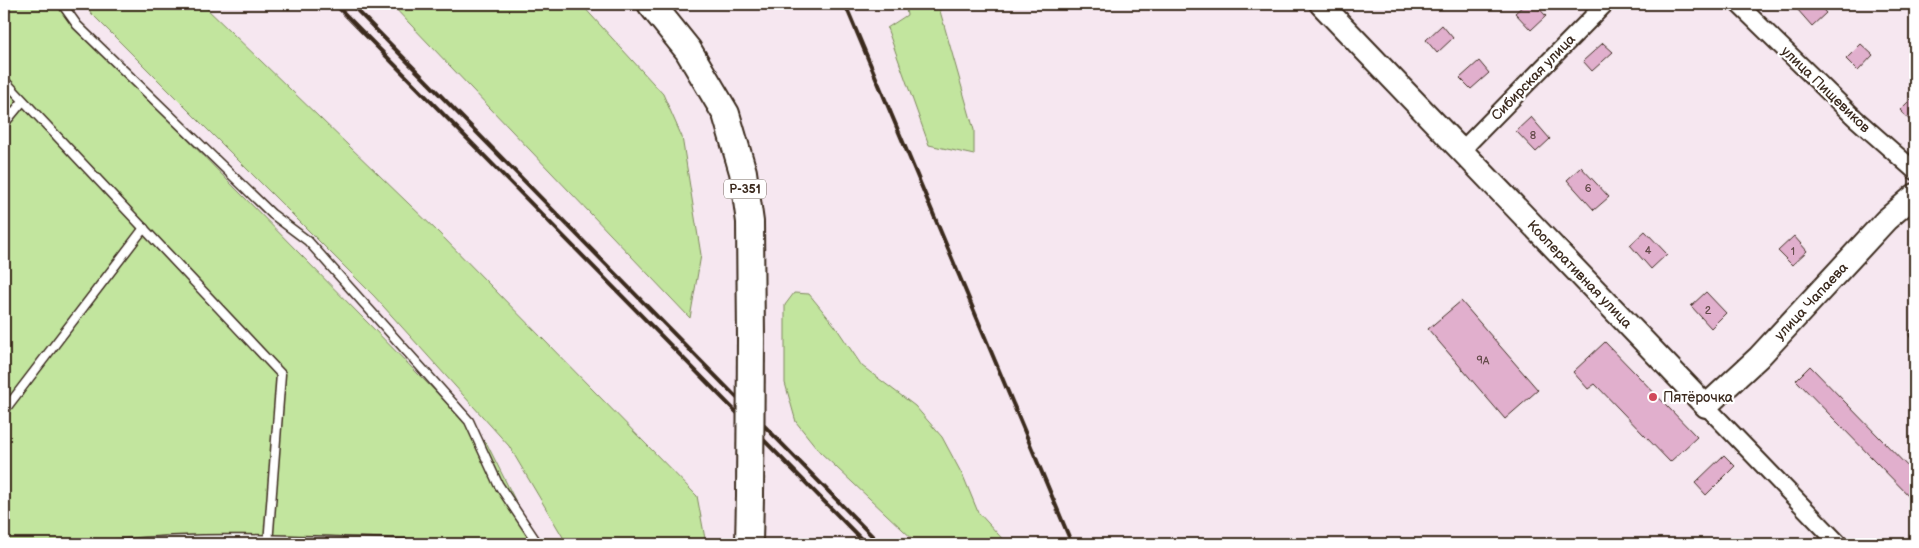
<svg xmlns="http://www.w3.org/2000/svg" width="1919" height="548" viewBox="0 0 1919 548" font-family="'Balsamiq Sans',sans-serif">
  <rect width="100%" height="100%" fill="#f6e7f0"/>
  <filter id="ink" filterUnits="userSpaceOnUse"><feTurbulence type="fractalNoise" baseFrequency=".02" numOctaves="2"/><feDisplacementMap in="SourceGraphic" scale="10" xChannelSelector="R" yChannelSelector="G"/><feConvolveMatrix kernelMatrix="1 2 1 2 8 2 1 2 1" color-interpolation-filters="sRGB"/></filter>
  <g filter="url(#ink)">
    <g fill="#c2e59e" stroke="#7e885e">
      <path d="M4,4H54L487,444L537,544H4Z"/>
      <path d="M86,4H202L438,232L697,496L706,544H567L509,446L374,296L91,13Z"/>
      <path d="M391,4H581L663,94L682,137L701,255L690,318Z"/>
      <path d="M905,4H938L974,130V155L929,145L887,28L907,15Z"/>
      <path d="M794,293L809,294L835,326L862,366L915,406L942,437L964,478L978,512L1007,544H918L820,452L796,422L785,383V305Z"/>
    </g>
    <g fill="#e1afcd" stroke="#3b2a1e">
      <path d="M1525,4H1535L1546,16L1531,30L1515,13Z"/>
      <path d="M1804,4H1818L1826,13L1812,26L1797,9Z"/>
      <path d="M1442,25L1453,38L1437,53L1426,40Z"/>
      <path d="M1603,43L1613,52L1592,71L1583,61Z"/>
      <path d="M1861,44L1873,55L1858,71L1846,59Z"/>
      <path d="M1479,61L1489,73L1471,89L1460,78Z"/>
      <path d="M1915,95V126L1900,110Z"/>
      <path d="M1531,117L1550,139L1536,152L1516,131Z"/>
      <path d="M1581,167L1609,197L1594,210L1567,180Z"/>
      <path d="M1645,231L1667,254L1651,269L1630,245Z"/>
      <path d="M1794,236L1807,251L1792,265L1778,251Z"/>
      <path d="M1706,292L1726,313L1711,328L1691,306Z"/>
      <path d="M1461,301L1538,390L1505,419L1428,329Z"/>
      <path d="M1605,342L1697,437L1670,462L1595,384L1588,389L1573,372Z"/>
      <path d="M1810,366L1915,474V502L1796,380Z"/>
      <path d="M1724,455L1735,466L1706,495L1695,483Z"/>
    </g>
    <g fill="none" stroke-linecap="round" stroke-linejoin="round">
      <g stroke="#3b2a1e" stroke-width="11">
        <g id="service">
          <path d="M62,4L77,25L272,214L308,241L469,421L498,484L538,544"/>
          <path d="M4,80L281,374L268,544"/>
          <path d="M4,124L23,101"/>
          <path d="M1914,334L1915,335"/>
          <path d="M4,411L144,228"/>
          <path d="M117,544C216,535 316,541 415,544"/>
        </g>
      </g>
      <g stroke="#3b2a1e" stroke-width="20">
        <g id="minor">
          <path d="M1738,4L1855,118L1915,171"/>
          <path d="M1461,151L1605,4"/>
          <path d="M1706,406L1839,544"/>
        </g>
      </g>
      <g stroke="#3b2a1e" stroke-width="26">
        <path id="secondary" d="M1321,4L1706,406L1759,357L1886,220L1915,195"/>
      </g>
      <g stroke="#3b2a1e" stroke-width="30">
        <g id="primary">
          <path d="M651,4L688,50L726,114L743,172L750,222L751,340"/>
          <path d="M749,544L750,496"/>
        </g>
      </g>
      <use href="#service" stroke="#fff" stroke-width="8"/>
      <use href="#minor" stroke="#fff" stroke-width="16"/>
      <use href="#secondary" stroke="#fff" stroke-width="22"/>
      <use href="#primary" stroke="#fff" stroke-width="26"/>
      <g stroke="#3b2a1e" stroke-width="4">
        <path d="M335,4L866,544"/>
        <path d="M351,4L880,544"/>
        <path d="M845,4L1072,544"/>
      </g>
      <g stroke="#3b2a1e" stroke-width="30" stroke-linecap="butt">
        <path id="primary-bridge" d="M750,496L751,340"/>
      </g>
      <use href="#primary-bridge" stroke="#fff" stroke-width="26"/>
    </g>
  </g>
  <circle fill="#d1495b" stroke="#fff" stroke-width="2" cx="1653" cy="397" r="5"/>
  <g text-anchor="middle" stroke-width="4.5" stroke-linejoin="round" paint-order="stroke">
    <g font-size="11" fill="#644b4a">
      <text x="1533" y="139">8</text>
      <text x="1588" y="192">6</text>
      <text x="1648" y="254">4</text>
      <text x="1793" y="255">1</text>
      <text x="1708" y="314">2</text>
      <text x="1483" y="364">9А</text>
    </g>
    <rect fill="#fff" stroke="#766a62" stroke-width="1" x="724" y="179.5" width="42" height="19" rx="4"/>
    <g font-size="12" font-weight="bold" fill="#3b2a1e">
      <text x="745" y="193">Р-351</text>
    </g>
    <g font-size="14" fill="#3b2a1e" stroke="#fff">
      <text transform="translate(1533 77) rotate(-46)" y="5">Сибирская улица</text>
      <text transform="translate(1826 89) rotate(44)" y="5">улица Пищевиков</text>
      <text transform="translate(1580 274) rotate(46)" y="5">Кооперативная улица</text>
      <text transform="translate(1811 301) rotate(-47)" y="5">улица Чапаева</text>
    </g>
    <g font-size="14" fill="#3b2a1e" stroke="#fff" text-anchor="start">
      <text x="1663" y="402">Пятёрочка</text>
    </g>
  </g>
  <rect width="1919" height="548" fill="none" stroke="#fff" stroke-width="20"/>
  <rect x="10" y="10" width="1899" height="528" fill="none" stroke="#3b2a1e" stroke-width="2" filter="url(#ink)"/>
</svg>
